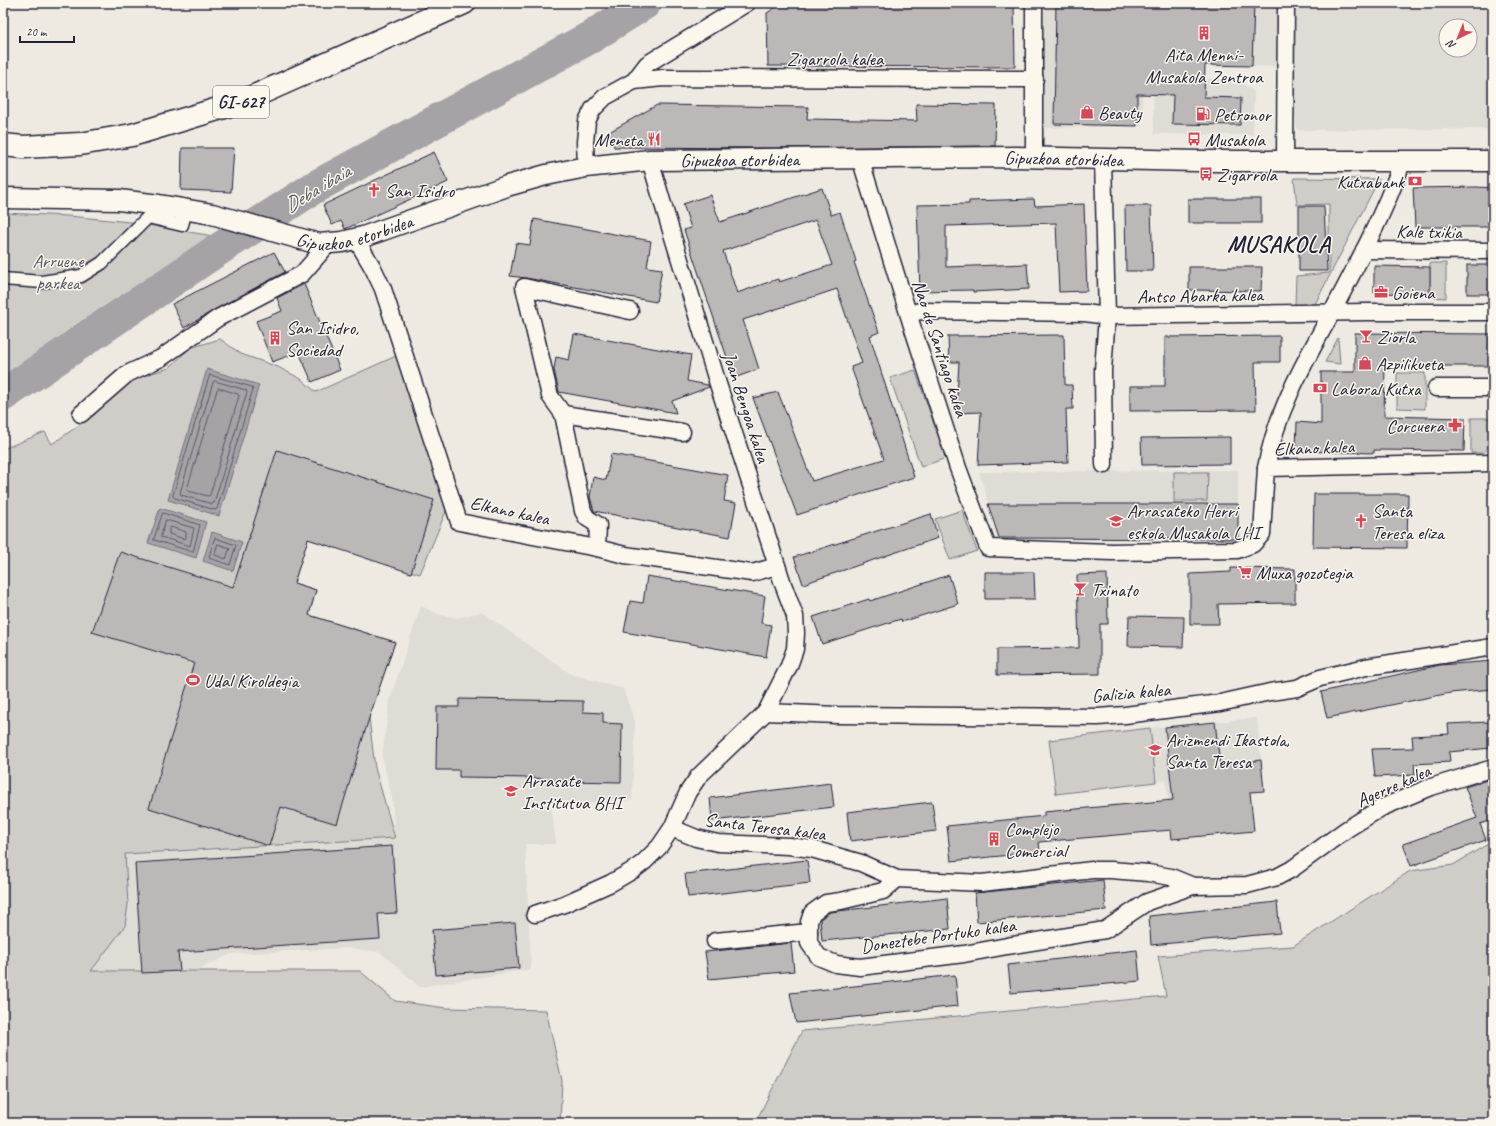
<svg xmlns="http://www.w3.org/2000/svg" width="1496" height="1126" viewBox="0 0 1496 1126" font-family="Caveat,sans-serif">
  <rect width="100%" height="100%" fill="#eeeae2"/>
  <filter id="ink" filterUnits="userSpaceOnUse"><feTurbulence type="fractalNoise" baseFrequency=".025" numOctaves="2"/><feDisplacementMap in="SourceGraphic" scale="8" xChannelSelector="R" yChannelSelector="G"/><feConvolveMatrix kernelMatrix="1 2 1 2 8 2 1 2 1" color-interpolation-filters="sRGB"/></filter>
  <g filter="url(#ink)">
    <g fill="#dfdbd5" fill-rule="evenodd">
      <path d="M1042,3H1493V129L1297,130L1290,67L1143,63L1142,126L1042,128ZM1446,26H1470V50H1446Z"/>
      <path d="M1153,77L1238,80L1254,92L1253,135L1154,134Z"/>
      <path d="M1238,470V540L999,538L979,472Z"/>
      <path d="M421,606L440,615L458,618L481,612L571,674L623,689L635,722L632,800L551,805L556,844H525L531,969L420,987L380,952L349,948L231,954L178,980L91,971L125,926L128,904L124,854L395,838L392,798L382,757L390,699Z"/>
      <path d="M1257,718L1264,791L1168,801L1166,780L1056,794L1049,740L1150,728Z"/>
    </g>
    <g fill="#d0cdc9" stroke="#797882">
      <path d="M1294,178L1379,179L1314,306L1295,305L1296,276L1329,273V204L1297,205Z"/>
      <path d="M3,213L69,216L130,222L213,236L75,326L3,380Z"/>
      <path d="M1430,263H1446V298L1430,297Z"/>
      <path d="M1338,338L1340,364L1325,362Z"/>
      <path d="M220,339L241,354L278,367L301,379L316,392L396,356L447,509L420,574L308,539L294,583L316,590L309,615L395,642L369,718L375,768L395,838L125,854L128,904L125,926L91,971H360L395,1001L446,1008L546,1010L562,1081L560,1123H3V449L45,432L52,444L95,414L129,380L169,368L190,348Z"/>
      <path d="M915,370L946,458L921,467L890,378Z"/>
      <path d="M1397,373H1425V409L1397,408Z"/>
      <path d="M1471,418H1493V437L1484,453H1471Z"/>
      <path d="M1174,472H1208L1207,501H1174Z"/>
      <path d="M962,510L977,551L950,560L935,519Z"/>
      <path d="M1150,728L1156,782L1056,794L1049,740Z"/>
      <path d="M1493,841V1123H755L802,1031L1166,996L1158,956L1293,946L1410,871L1453,865Z"/>
    </g>
    <g fill="#a6a3a7" stroke="#716f7c">
      <path d="M207,369L259,385L219,516L168,500Z"/>
      <path d="M160,508L206,522L196,558L148,543Z"/>
      <path d="M212,532L242,542L233,571L203,561Z"/>
    </g>
    <g fill="none" stroke-linecap="round" stroke-linejoin="round">
      <g stroke="#575666" stroke-width="1">
        <path d="M210,375L252,387L253,389L217,509L215,510L175,498L173,496Z"/>
        <path d="M215,381L246,390L247,392L214,503L212,504L181,495L180,493L213,382Z"/>
        <path d="M219,388L238,394L239,396L210,495L208,496L188,491L187,489L217,390Z"/>
        <path d="M163,513L200,525L193,552L154,540Z"/>
        <path d="M166,520L194,528L190,546L161,537Z"/>
        <path d="M171,527L186,532V538L184,539L169,534V528Z"/>
        <path d="M215,538L236,545L230,565L209,558Z"/>
        <path d="M218,544L230,548L226,559L215,555Z"/>
      </g>
      <path stroke="#a6a3a7" stroke-width="33" d="M3,395L210,255L315,187L591,37L645,3"/>
    </g>
    <g fill="#bcb8b8" stroke="#22223b" fill-rule="evenodd">
      <path d="M782,3H1014L1015,67L768,66L767,13Z"/>
      <path d="M1056,3H1254L1252,66L1205,65L1204,97L1241,98L1240,125L1172,124L1173,95L1137,94V126L1054,124Z"/>
      <path d="M916,104L996,105L995,146L769,148L614,147L609,132L657,105L808,107L807,119L917,121Z"/>
      <path d="M182,148H234L231,192L181,190Z"/>
      <path d="M434,152L448,182L345,229L341,221L332,225L323,205Z"/>
      <path d="M1477,187L1493,188V227H1415L1413,188Z"/>
      <path d="M822,188L831,215L840,212L856,261L854,262L879,332L870,336L914,477L797,515L753,398L778,392L812,481L884,459L851,367L862,363L837,289L743,320L759,369L734,378L684,230L691,228L683,204L710,195L720,222ZM816,220L832,265L779,282L778,279L737,293L723,251Z"/>
      <path d="M1034,199L1035,206L1084,204L1087,291L1059,292L1056,223L946,226V267L1027,264L1029,289L973,292V290L920,291L917,205L969,204V201Z"/>
      <rect x="1188" y="199" width="73" height="24"/>
      <path d="M1125,206H1151L1153,271H1126Z"/>
      <path d="M1299,206H1324L1327,271H1299Z"/>
      <path d="M534,219L651,241L647,267L662,269L656,302L526,278L510,276L516,243L530,245Z"/>
      <path d="M274,252L285,272L214,310L184,328L172,304Z"/>
      <rect x="1467" y="265" width="26" height="29"/>
      <path d="M1374,266L1430,267V294L1374,293Z"/>
      <path d="M1189,267H1262L1261,291L1189,290Z"/>
      <path d="M304,284L340,370L312,382L299,352L272,362L256,321L282,311L277,298Z"/>
      <path d="M1355,333L1493,334V366H1429V364H1385L1384,416L1465,418L1464,451L1374,450V453L1296,451L1297,422L1321,424V372H1355Z"/>
      <path d="M574,334L691,355L687,381L708,385L709,387L672,401L676,413L559,392L554,370L556,357L569,360Z"/>
      <path d="M1064,335L1065,385H1072L1073,409H1066L1068,462L978,465L981,412L956,413L959,362H949L948,336Z"/>
      <path d="M1280,336V362H1255L1256,410L1130,411V386H1165V337Z"/>
      <path d="M1230,437V464L1142,465L1141,438Z"/>
      <path d="M277,450L434,500L411,573L308,539L294,583L316,590L309,615L395,642L369,718L337,824L281,807L269,846L149,808L194,663L92,632L120,552L233,587Z"/>
      <path d="M611,454L728,475L724,501L736,503L730,537L594,511L590,497L593,477L606,480Z"/>
      <path d="M1314,494H1408L1407,548L1313,547Z"/>
      <path d="M988,504H1238V539L999,538Z"/>
      <path d="M931,514L938,538L803,584L794,557Z"/>
      <path d="M1231,568L1295,569V603L1218,604L1219,624H1190V574L1231,572Z"/>
      <path d="M985,572H1034L1035,599H985Z"/>
      <path d="M1107,574L1108,624H1100V674L997,675V649L1079,648L1077,575Z"/>
      <path d="M949,575L958,604L902,622L901,619L822,644L813,617L869,599L870,601Z"/>
      <path d="M647,576L765,596L761,623L771,625L766,657L624,632L630,601L643,603Z"/>
      <path d="M1129,616L1184,617L1183,647L1128,646Z"/>
      <path d="M1493,661V689L1450,693L1327,718L1321,692L1440,665Z"/>
      <path d="M459,699L583,701V712L603,713V723L622,724L621,782L562,781L534,778L459,777V770H436L437,707H459Z"/>
      <path d="M1215,722L1220,765L1261,760L1264,791L1250,792L1254,831L1172,839L1171,830L1039,842L1040,852L951,861L947,826L1044,816V812L1173,800L1165,727Z"/>
      <path d="M1489,722L1491,748L1449,752L1450,762L1414,764L1415,775L1375,777L1372,749L1413,748L1412,736L1449,734L1448,724Z"/>
      <path d="M1487,780L1493,794V820L1480,824L1486,840L1411,866L1403,844L1477,818L1465,787Z"/>
      <path d="M831,783L834,807L712,821L710,798Z"/>
      <path d="M932,802L936,831L850,841L847,812Z"/>
      <path d="M392,846L397,913L378,914L380,939L178,952L180,971L142,973L135,863Z"/>
      <path d="M807,860L810,883L688,897L685,874Z"/>
      <path d="M1103,880L1106,910L977,922L975,893Z"/>
      <path d="M947,898L950,929L822,941L820,919L830,912Z"/>
      <path d="M1277,902L1280,933L1151,945L1149,916Z"/>
      <path d="M515,923L519,968L436,975L432,930Z"/>
      <path d="M791,943L794,971L709,979L705,952Z"/>
      <path d="M1137,950L1140,981L1011,993L1008,965Z"/>
      <path d="M955,975L958,1006L796,1023L790,993Z"/>
    </g>
    <g fill="none" stroke-linecap="round" stroke-linejoin="round">
      <g stroke="#22223b" stroke-width="15">
        <path id="pedestrian" d="M3,279L42,282L81,276L102,263L148,217L182,225L186,210"/>
      </g>
      <g stroke="#22223b" stroke-width="19">
        <g id="minor">
          <path d="M1034,3V158"/>
          <path d="M634,81L663,78L1035,79"/>
          <path d="M860,158L913,329L958,468L988,548L1112,552L1237,550L1253,544L1262,534L1266,468L1493,463"/>
          <path d="M1103,160L1107,316L1103,370L1104,465"/>
          <path d="M1285,161L1286,3"/>
          <path d="M586,167L585,142L587,121L593,109L605,97L634,81L647,64L747,3"/>
          <path d="M356,239L373,268L383,289L459,522L597,548L625,555L752,573L777,566"/>
          <path d="M1364,250L1493,251"/>
          <path d="M909,314L920,311L1085,313L1107,316L1367,312H1493"/>
          <path d="M1436,388H1493"/>
          <path d="M81,414L127,374L161,358L218,318L302,274L329,243"/>
          <path d="M563,414L682,432"/>
          <path d="M1266,468C1276,412 1304,363 1331,314C1357,265 1384,214 1403,160"/>
          <path d="M597,548L598,525L587,518L583,511L563,414L550,396L524,287L630,311"/>
          <path d="M766,712L837,715L1098,717L1125,715L1220,703L1270,692L1297,688L1320,678L1366,667L1493,647"/>
          <path d="M672,828L696,838L718,843L789,846L812,849L861,863L897,879L982,883L1092,870H1111L1148,873L1171,877L1193,886L1247,885L1277,877L1292,869L1347,829L1381,808L1428,788L1493,768"/>
          <path d="M897,879L883,891L841,901L826,903L812,913L809,922V943L819,957L836,964L860,967L964,954L1007,946L1105,930L1147,902L1193,886"/>
          <path d="M535,914L564,904L611,883L635,869L644,862L659,847L672,828L688,792L699,776L766,712L789,666L795,649L796,633L795,616L783,584L718,384L665,211L650,160"/>
          <path d="M715,941L809,932"/>
        </g>
      </g>
      <g stroke="#22223b" stroke-width="23">
        <g id="tertiary">
          <path id="s1" d="M3,198L119,200L159,205L212,214L319,244L342,242L363,237L507,186L546,175L586,167L650,160L1016,157L1197,161H1493"/>
        </g>
      </g>
      <g stroke="#22223b" stroke-width="25">
        <path id="primary" d="M3,145L23,147L80,144L132,135L241,102L464,3"/>
      </g>
      <use href="#pedestrian" stroke="#fbf7ec" stroke-width="12"/>
      <use href="#minor" stroke="#fbf7ec" stroke-width="16"/>
      <use href="#tertiary" stroke="#fbf7ec" stroke-width="20"/>
      <use href="#primary" stroke="#fbf7ec" stroke-width="22"/>
    </g>
  </g>
  <defs>
    <g id="building-bare" transform="scale(1.08)"><path d="M-4-6H4V6H1V3H-1V6H-4ZM-2.5-4.3h1.7v1.8h-1.7ZM.8-4.3h1.7v1.8H.8ZM-2.5-1h1.7V.8h-1.7ZM.8-1h1.7V.8H.8Z" fill="#d1495b" stroke="#fbf7ec" stroke-width="2.5" paint-order="stroke"/></g>
    <g id="shop-bare" transform="scale(1.08)"><path d="M-5-2.5h2.3a2.7 3.5 0 0 1 5.4 0H5L5.5 6h-11ZM-1.5-2.5h3a1.5 2.3 0 0 0-3 0Z" fill="#d1495b" stroke="#fbf7ec" stroke-width="2.5" paint-order="stroke"/></g>
    <g id="fuel-bare" transform="scale(1.08)"><path d="M-5.5-6h7V0h2V4h1.3V-2.5L3-4.5l.8-.8L6-3V5H2.5V1h-1V6h-7ZM-4.2-4.7v3.2H.2V-4.7Z" fill="#d1495b" stroke="#fbf7ec" stroke-width="2.5" paint-order="stroke"/></g>
    <g id="restaurant-bare" transform="scale(1.08)"><path d="M-5-6h1v4h1v-4h1v4h1v-4h1v5L-1.5 .5V6h-2V.5L-5-1ZM5-6V6H3V1.5H1.5Q1.5-4 5-6Z" fill="#d1495b" stroke="#fbf7ec" stroke-width="2.5" paint-order="stroke"/></g>
    <g id="bus-bare" transform="scale(1.08)"><path d="M-5-6H5V4H4V6H2V4H-2V6H-4V4H-5ZM-3.5-4V0h7V-4ZM-3.5 1.2v1.5H-2V1.2ZM2 1.2v1.5H3.5V1.2Z" fill="#d1495b" stroke="#fbf7ec" stroke-width="2.5" paint-order="stroke"/></g>
    <g id="bank-bare" transform="scale(1.08)"><path d="M-6-4H6V4H-6ZM0-2.3a2.3 2.3 0 1 0 0 4.6a2.3 2.3 0 1 0 0-4.6Z" fill="#d1495b" stroke="#fbf7ec" stroke-width="2.5" paint-order="stroke"/></g>
    <g id="church-bare" transform="scale(1.08)"><path d="M-1.2-6h2.4v3.5h3.3v2.4h-3.3V6h-2.4V-.1h-3.3v-2.4h3.3Z" fill="#d1495b" stroke="#fbf7ec" stroke-width="2.5" paint-order="stroke"/></g>
    <g id="office-bare" transform="scale(1.08)"><path d="M-6-3h4V-5.5h4V-3h4V5H-6ZM-1-4.5V-3h2v-1.5ZM-6 0V1H6V0Z" fill="#d1495b" stroke="#fbf7ec" stroke-width="2.5" paint-order="stroke"/></g>
    <g id="bar-bare" transform="scale(1.08)"><path d="M-6-5H6L.8 .8V4.5H3.5V6h-7V4.5H-.8V.8Z" fill="#d1495b" stroke="#fbf7ec" stroke-width="2.5" paint-order="stroke"/></g>
    <g id="pharmacy-bare" transform="scale(1.08)"><path d="M-2-6h4v4h4v4h-4v4h-4v-4h-4v-4h4Z" fill="#d1495b" stroke="#fbf7ec" stroke-width="2.5" paint-order="stroke"/></g>
    <g id="school-bare" transform="scale(1.08)"><path d="M0-5L7-2L0 1L-7-2ZM-4 1L0 2.5L4 1V4Q0 6-4 4Z" fill="#d1495b" stroke="#fbf7ec" stroke-width="2.5" paint-order="stroke"/></g>
    <g id="supermarket-bare" transform="scale(1.08)"><path d="M-6-5.5h2.5l.6 2H6L4.5 2H-2.5L-4.4-4H-6ZM-1.5 3.2a1.3 1.3 0 1 0 .1 0ZM3 3.2a1.3 1.3 0 1 0 .1 0Z" fill="#d1495b" stroke="#fbf7ec" stroke-width="2.5" paint-order="stroke"/></g>
    <g id="stadium-bare" transform="scale(1.08)"><path d="M0-5a6.5 5 0 1 0 0 10a6.5 5 0 1 0 0-10ZM-3.5-1.8h7v3.6h-7Z" fill="#d1495b" stroke="#fbf7ec" stroke-width="2.5" paint-order="stroke"/></g>
  </defs>
  <g fill-rule="evenodd">
    <use href="#building-bare" x="1204" y="33"/>
    <use href="#shop-bare" x="1087" y="112"/>
    <use href="#fuel-bare" x="1203" y="114"/>
    <use href="#restaurant-bare" x="654" y="139"/>
    <use href="#bus-bare" x="1194" y="139"/>
    <use href="#bus-bare" x="1206" y="174"/>
    <use href="#bank-bare" x="1415" y="181"/>
    <use href="#church-bare" x="374" y="190"/>
    <use href="#office-bare" x="1381" y="292"/>
    <use href="#bar-bare" x="1366" y="336"/>
    <use href="#building-bare" x="275" y="338"/>
    <use href="#shop-bare" x="1365" y="363"/>
    <use href="#bank-bare" x="1320" y="388"/>
    <use href="#pharmacy-bare" x="1455" y="425"/>
    <use href="#school-bare" x="1116" y="521"/>
    <use href="#church-bare" x="1361" y="521"/>
    <use href="#supermarket-bare" x="1245" y="572"/>
    <use href="#bar-bare" x="1080" y="589"/>
    <use href="#stadium-bare" x="193" y="680"/>
    <use href="#school-bare" x="1155" y="750"/>
    <use href="#school-bare" x="511" y="791"/>
    <use href="#building-bare" x="994" y="839"/>
  </g>
  <g text-anchor="middle" stroke-width="3" stroke-linejoin="round" paint-order="stroke">
    <rect fill="#fbf7ec" stroke="#636270" stroke-width="1" x="213" y="86" width="56" height="32" rx="3"/>
    <g font-size="18" font-weight="bold" fill="#22223b">
      <text x="241" y="108">GI-627</text>
    </g>
    <g font-size="19" fill="#22223b" stroke="#fbf7ec" text-anchor="start">
      <text x="1204" y="61" text-anchor="middle">Aita Menni-<tspan x="1204" dy="22">Musakola Zentroa</tspan></text>
      <text x="1098" y="119">Beauty</text>
      <text x="1214" y="121">Petronor</text>
      <text x="643" y="146" text-anchor="end">Meneta</text>
      <text x="1205" y="146">Musakola</text>
      <text x="1217" y="181">Zigarrola</text>
      <text x="1404" y="188" text-anchor="end">Kutxabank</text>
      <text x="385" y="197">San Isidro</text>
      <text x="1392" y="299">Goiena</text>
      <text x="286" y="334">San Isidro,<tspan x="286" dy="22">Sociedad</tspan></text>
      <text x="1377" y="343">Ziorla</text>
      <text x="1376" y="370">Azpilikueta</text>
      <text x="1331" y="395">Laboral Kutxa</text>
      <text x="1444" y="432" text-anchor="end">Corcuera</text>
      <text x="1127" y="517">Arrasateko Herri<tspan x="1127" dy="22">eskola Musakola LHI</tspan></text>
      <text x="1372" y="517">Santa<tspan x="1372" dy="22">Teresa eliza</tspan></text>
      <text x="1256" y="579">Muxa gozotegia</text>
      <text x="1091" y="596">Txinato</text>
      <text x="204" y="687">Udal Kiroldegia</text>
      <text x="1166" y="746">Arizmendi Ikastola,<tspan x="1166" dy="22">Santa Teresa</tspan></text>
      <text x="522" y="787">Arrasate<tspan x="522" dy="22">Institutua BHI</tspan></text>
      <text x="1005" y="835">Complejo<tspan x="1005" dy="22">Comercial</tspan></text>
    </g>
    <g font-size="19" fill="#22223b" stroke="#fbf7ec">
      <text x="835" y="65">Zigarrola kalea</text>
      <text dy="7" stroke="none"><textPath href="#s1" startOffset="754">Gipuzkoa etorbidea</textPath></text>
      <text dy="7" stroke="none"><textPath href="#s1" startOffset="1078">Gipuzkoa etorbidea</textPath></text>
      <text dy="7" stroke="none"><textPath href="#s1" startOffset="358">Gipuzkoa etorbidea</textPath></text>
      <text transform="translate(1429 231) rotate(1)" y="7">Kale txikia</text>
      <text transform="translate(1200 295) rotate(-1)" y="7">Antso Abarka kalea</text>
      <text transform="translate(941 348) rotate(72)" y="7">Nao de Santiago kalea</text>
      <text transform="translate(747 407) rotate(72)" y="7">Joan Bengoa kalea</text>
      <text transform="translate(1314 447) rotate(-2)" y="7">Elkano kalea</text>
      <text transform="translate(510 510) rotate(12)" y="7">Elkano kalea</text>
      <text transform="translate(1131 692) rotate(-5)" y="7">Galizia kalea</text>
      <text transform="translate(1393 785) rotate(-24)" y="7">Agerre kalea</text>
      <text transform="translate(765 826) rotate(7)" y="7">Santa Teresa kalea</text>
      <text transform="translate(938 935) rotate(-8)" y="7">Doneztebe Portuko kalea</text>
    </g>
    <g font-size="19" fill="#565566" stroke="#fbf7ec">
      <text x="58" y="267">Arruene<tspan x="58" dy="22">parkea</tspan></text>
    </g>
    <g font-size="20" font-style="italic" fill="#575666" stroke="#fbf7ec">
      <text transform="translate(317 188) rotate(-31)" y="7">Deba ibaia</text>
    </g>
    <g font-size="23" font-weight="bold" letter-spacing="1" fill="#22223b" stroke="#fbf7ec">
      <text x="1279" y="252">MUSAKOLA</text>
    </g>
  </g>
  <rect width="1496" height="1126" fill="none" stroke="#fbf7ec" stroke-width="16"/>
  <rect x="8" y="8" width="1480" height="1110" fill="none" stroke="#22223b" stroke-width="1.5" filter="url(#ink)"/>
  <g transform="translate(1458 38) rotate(223)"><circle r="19" fill="#fbf7ec" stroke="#a4a2a5"/>
  <path d="M0-3L7 15L0 10L-7 15Z" fill="#d1495b"/>
  <text y="-6" font-size="11" font-weight="bold" text-anchor="middle" fill="#22223b">N</text>
  </g>
  <path d="M20 36v6h54v-6" fill="none" stroke="#22223b" stroke-width="2"/>
  <text x="26" y="36" font-size="12" fill="#22223b" stroke="#fbf7ec" stroke-width="3" paint-order="stroke">20 m</text>
</svg>
